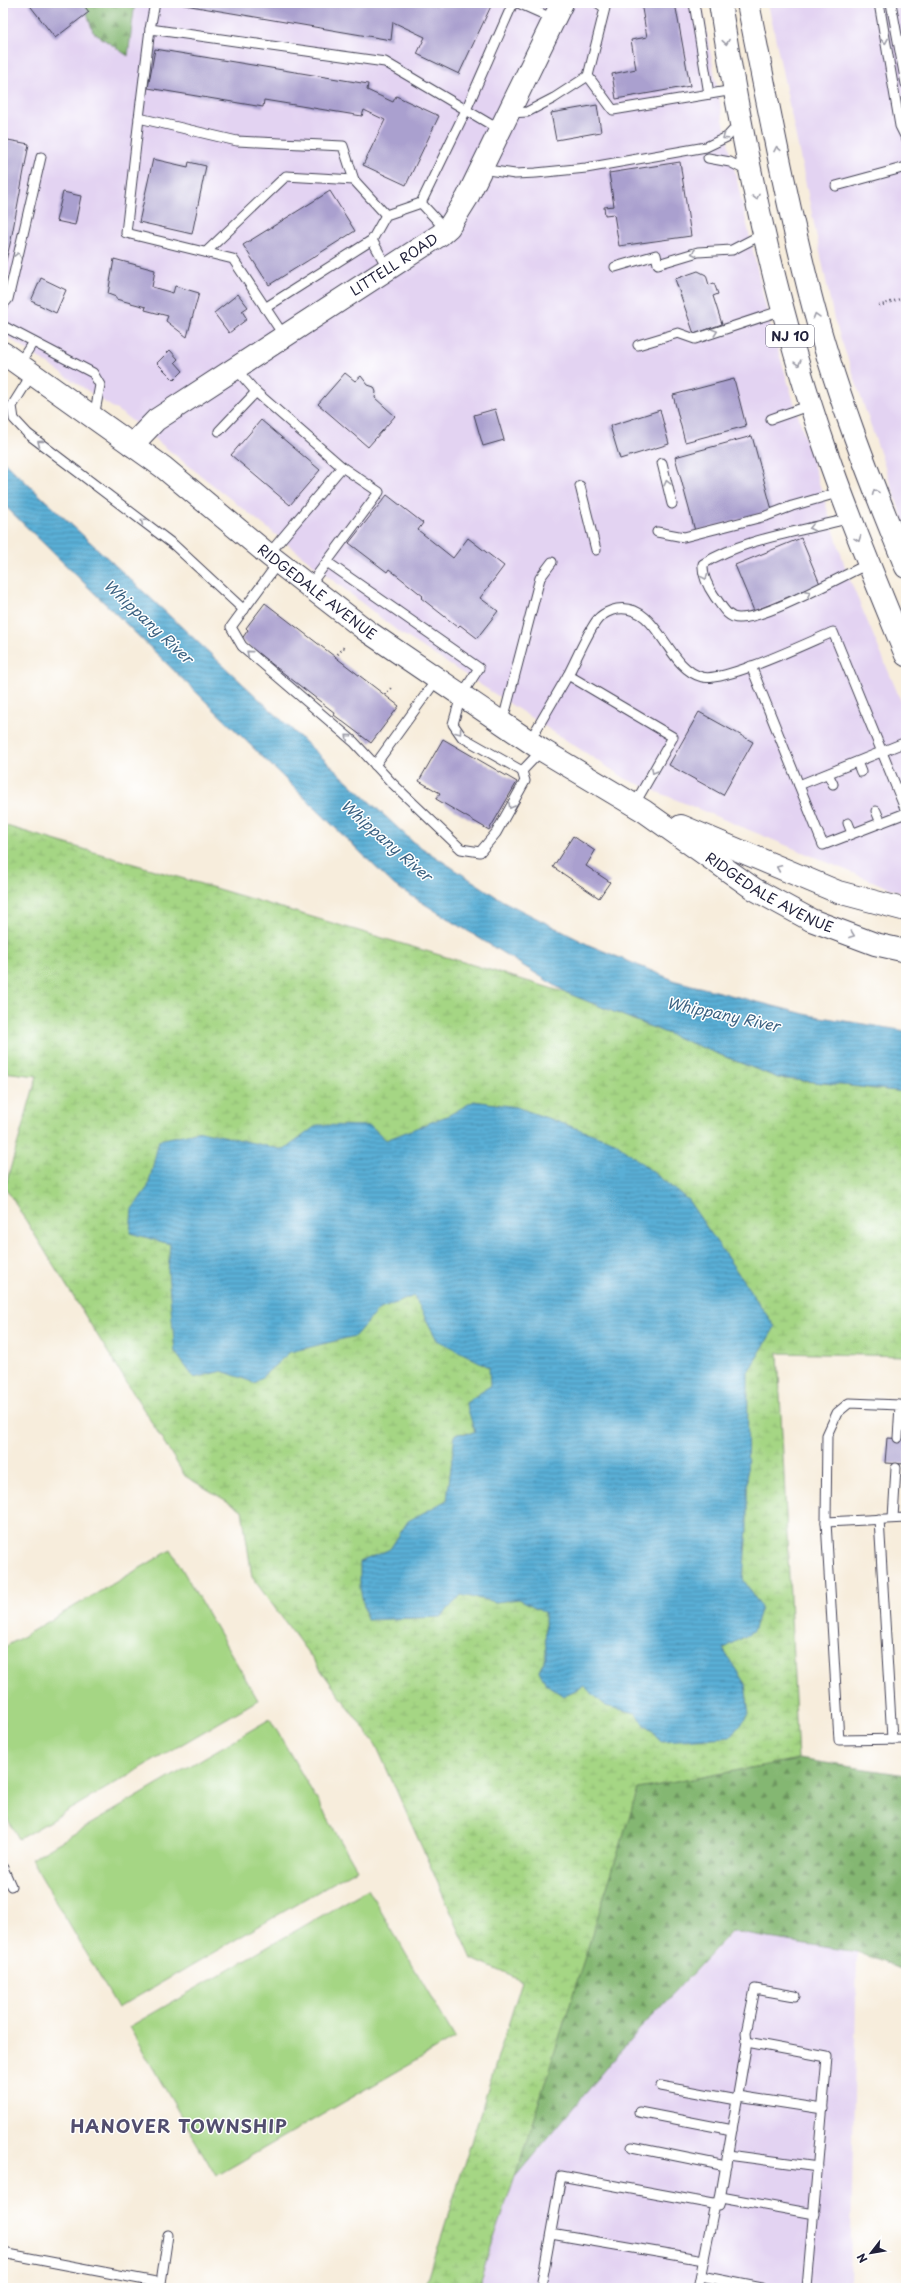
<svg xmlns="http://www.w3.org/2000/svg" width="909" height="2291" viewBox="0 0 909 2291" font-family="'Playpen Sans',sans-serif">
  <defs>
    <pattern id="forest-firs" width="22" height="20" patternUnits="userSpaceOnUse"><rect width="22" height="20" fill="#84b772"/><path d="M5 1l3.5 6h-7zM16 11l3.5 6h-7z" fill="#6c945f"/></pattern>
    <pattern id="wetland-marsh" width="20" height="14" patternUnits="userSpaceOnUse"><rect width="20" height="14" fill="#a5d684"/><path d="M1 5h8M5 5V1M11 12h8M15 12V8" fill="none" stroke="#8eb773"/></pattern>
    <pattern id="water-rules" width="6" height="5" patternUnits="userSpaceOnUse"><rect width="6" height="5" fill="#5aafd6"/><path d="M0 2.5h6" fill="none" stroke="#4a8eaf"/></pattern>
  </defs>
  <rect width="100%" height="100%" fill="#fff"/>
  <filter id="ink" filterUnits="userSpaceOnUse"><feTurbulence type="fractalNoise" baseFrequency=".025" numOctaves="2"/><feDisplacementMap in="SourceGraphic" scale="8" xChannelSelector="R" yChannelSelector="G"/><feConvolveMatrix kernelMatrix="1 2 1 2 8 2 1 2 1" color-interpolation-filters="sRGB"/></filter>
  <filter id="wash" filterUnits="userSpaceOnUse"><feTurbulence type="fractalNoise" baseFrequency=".012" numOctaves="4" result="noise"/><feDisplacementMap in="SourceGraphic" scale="16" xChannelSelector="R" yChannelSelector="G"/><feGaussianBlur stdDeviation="0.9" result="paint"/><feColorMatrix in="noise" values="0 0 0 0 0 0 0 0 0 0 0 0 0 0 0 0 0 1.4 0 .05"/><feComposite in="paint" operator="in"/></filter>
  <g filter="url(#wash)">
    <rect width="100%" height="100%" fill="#f7eddc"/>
    <g fill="#e3d3f2">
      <path d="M3,3H84L93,32L128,55L135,3H701L723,119L769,321L847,573L906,713V895L626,779L396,630L127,417L3,334Z"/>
      <path d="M768,3H906V528L834,319Z"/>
      <path d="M732,1932L857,1952L850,2288H477L515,2177L638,2031Z"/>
    </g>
    <g fill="url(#forest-firs)" stroke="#536c56">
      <path d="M84,3H135L128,56L93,32Z"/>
      <path d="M798,1759L906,1775V1971L857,1952L731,1932L638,2031L515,2177L638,1789Z"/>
    </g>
    <path fill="url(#wetland-marsh)" stroke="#647c60" d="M3,825L567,993L778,1078L906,1092V1356L778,1353L798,1759L638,1789L515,2177L477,2288H425L522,1981L472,1959L376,1745L252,1577L242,1510L185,1476L5,1187L37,1076L3,1072Z"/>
    <g fill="#a5d684" stroke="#647c60">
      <path d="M171,1550L258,1700L19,1839L3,1811V1648Z"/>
      <path d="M270,1719L357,1869L118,2008L31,1859Z"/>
      <path d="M368,1889L455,2038L216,2176L129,2027Z"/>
    </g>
    <g fill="url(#water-rules)" stroke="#3e6888">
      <path d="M3,461L413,842L503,901L589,945L676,981L808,1015L906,1031V1092L778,1078L567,993L394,885L3,504Z"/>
      <path d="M474,1101L516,1107L615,1142L688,1200L775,1327L748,1372L747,1528L743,1579L761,1607L753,1632L723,1649L745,1684L749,1714L730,1737L661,1741L635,1713L606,1706L584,1686L563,1696L546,1684L539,1671L546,1657L545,1612L519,1599L496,1602L461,1595L441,1617L367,1620L360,1588V1562L390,1549L408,1521L447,1500L455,1434L475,1433L466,1403L490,1386L489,1367L437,1340L414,1296L378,1310L355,1336L290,1352L255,1383L222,1371L194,1378L175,1352L168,1273L170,1244L130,1233L132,1209L148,1187L159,1140L201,1131L284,1150L317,1125L371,1126L386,1140L449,1115Z"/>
    </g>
    <g id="blocks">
      <g fill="#aaa0cf">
        <path d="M28,3H82L89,12L55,38Z"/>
        <path d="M173,3H432L439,7L441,3L492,4L459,74L417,54L425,37L393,22L391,40Z"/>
        <path d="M641,3H675L690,86L616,99L612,74L636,69L631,40L647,37Z"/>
        <path d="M155,49L368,84L367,90L393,102L396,96L439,116L406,185L363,165L385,120L364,110L362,116L264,100L263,107L148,88Z"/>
        <path d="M597,105L601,132L556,140L551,113Z"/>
        <path d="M3,139L29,144L11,240L4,269Z"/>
        <path d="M153,159L188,167L189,162L206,166L192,234L139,222Z"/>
        <path d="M680,162L691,236L619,246L614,214L605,215L604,207L614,206L609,173Z"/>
        <path d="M330,191L355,231L269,285L243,245Z"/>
        <path d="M63,192L81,196L75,225L56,221Z"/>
        <path d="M114,259L155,270L152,287L173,293L175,286L199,293L187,337L166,321L168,316L145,310L146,307L116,299V297L108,294Z"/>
        <path d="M698,271L706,275L709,285L714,283L718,294L713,296L722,324L694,334L675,279Z"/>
        <path d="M41,278L66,290L56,313L31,301Z"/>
        <path d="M238,294L248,307L242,311L247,319L229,333L214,313Z"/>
        <path d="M170,350L178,359L175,362L183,371L174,380L157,363Z"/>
        <path d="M345,373L355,381L361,376L368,385L374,387L376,392L375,398L395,416L368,447L318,404Z"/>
        <path d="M734,379L746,426L685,442L673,395Z"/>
        <path d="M495,409L504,440L483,446L474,415Z"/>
        <path d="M660,410L669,444L620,459L610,426Z"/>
        <path d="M261,420L320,470L290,505L231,455Z"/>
        <path d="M752,436L772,510L695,531L675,457Z"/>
        <path d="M387,495L423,523L418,530L453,558L468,538L504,566L480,598L498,611L477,638L460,625L458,627L421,598L423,596L389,569L387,572L349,543Z"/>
        <path d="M801,538L820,584L754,611L735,565Z"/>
        <path d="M265,603L399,706L371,743L334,715L335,713L241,640L248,630L246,628Z"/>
        <path d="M699,712L753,742L723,795L669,765Z"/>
        <path d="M443,739L517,782L489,830L436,799L440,793L419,781Z"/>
        <path d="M573,836L595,851L586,866L610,882L599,898L553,867Z"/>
        <path d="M887,1438L906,1439V1464L885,1463Z"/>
      </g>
    </g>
  </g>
  <g filter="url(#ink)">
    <use href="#blocks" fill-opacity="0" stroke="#424053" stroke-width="1"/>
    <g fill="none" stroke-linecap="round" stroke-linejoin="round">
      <g stroke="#424053" stroke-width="11">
        <g id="service">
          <path d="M518,3L554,19"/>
          <path d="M694,3L709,94"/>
          <path d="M879,3L900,126L906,138"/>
          <path d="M891,3L906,84"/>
          <path d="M150,29L155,3"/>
          <path d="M588,76L613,110L734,90"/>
          <path d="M510,113L527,112L554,98L588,76L605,8L598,3"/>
          <path d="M139,118L150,29L385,62L500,130"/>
          <path d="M708,158L730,162L749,172"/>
          <path d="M481,169L515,174L536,173L586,168L706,147L727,137L739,124"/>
          <path d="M836,186L906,167"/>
          <path d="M421,203L466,110L513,3"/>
          <path d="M372,240L388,269"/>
          <path d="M206,252L286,176L354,180"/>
          <path d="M615,267L656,255L658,264L698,252L732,250L763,234"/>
          <path d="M3,305L8,299L41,157"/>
          <path d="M265,308L372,240L386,215L421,203L446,230"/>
          <path d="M3,326L93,373L100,385L94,417"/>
          <path d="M284,336L233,259L126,233L139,118L237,141L343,146L354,180L386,215"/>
          <path d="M638,345L678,333L695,339L783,310"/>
          <path d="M19,364L33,342"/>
          <path d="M236,369L256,392L342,467"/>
          <path d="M32,374L12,406L14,419L28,434L174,545L244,610"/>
          <path d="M771,419L811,405"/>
          <path d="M219,431L256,392"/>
          <path d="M662,463L672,504"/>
          <path d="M580,486L596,550"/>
          <path d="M850,518C801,532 747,537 703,564C702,576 708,587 715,597C722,606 727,618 739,618C765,619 842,576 868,564"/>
          <path d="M657,532L684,537L766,516L792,506L841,492"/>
          <path d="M268,555L342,467L379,492L309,586"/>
          <path d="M327,562L479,668L461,696L453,724L462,737L522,771L542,750"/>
          <path d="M278,563L231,627L242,646L354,742L391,782L461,849L480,852L496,833L525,781L522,771"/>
          <path d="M751,666L823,845L906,813"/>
          <path d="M568,675C576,660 589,629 598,619C602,614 611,610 617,609C659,603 666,668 702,677C724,683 809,642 833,632L906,811"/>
          <path d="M502,724L540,578L552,562"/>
          <path d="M529,742L568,675L673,737L634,805"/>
          <path d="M857,762L861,772"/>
          <path d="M375,765L437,679"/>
          <path d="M828,774L833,784"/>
          <path d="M799,785L906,742"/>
          <path d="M876,811L881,823"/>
          <path d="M848,823L852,833"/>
          <path d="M898,1438L900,1405L849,1403L837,1413L827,1435L826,1522L839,1740L906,1739"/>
          <path d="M893,1518L896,1468"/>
          <path d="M879,1519L892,1739"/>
          <path d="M826,1522L906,1518"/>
          <path d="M3,1868L11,1886"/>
          <path d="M747,2042L827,2057L807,2288"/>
          <path d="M661,2086L737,2100"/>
          <path d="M738,2096L823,2109"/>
          <path d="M639,2112L732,2130"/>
          <path d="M632,2147L726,2166"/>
          <path d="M728,2155L818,2167"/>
          <path d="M721,2197L814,2214"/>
          <path d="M551,2234L704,2260"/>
          <path d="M3,2253L161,2283L168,2235"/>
          <path d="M701,2276L762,2288"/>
          <path d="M544,2288L541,2287L561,2176L719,2205L747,2042L746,2033L755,1989L795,1996"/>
          <path d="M698,2288L715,2204"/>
        </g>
      </g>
      <g stroke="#424053" stroke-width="24">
        <g id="tertiary">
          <path id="s1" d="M132,445L156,420L440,235L449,227L467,198L562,3"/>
        </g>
      </g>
      <g stroke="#424053" stroke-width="24">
        <g id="secondary">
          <path id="s2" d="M3,353L163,467L270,556L367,631L542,750L644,811L754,889L811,920L875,944L906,951"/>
          <path d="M681,826L838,892L906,910"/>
        </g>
      </g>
      <g stroke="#424053" stroke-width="24">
        <g id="primary">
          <path d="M720,3C744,154 775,304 825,448C849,518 878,587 906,655"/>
          <path d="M748,3C767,99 785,195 809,290C833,385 869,477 906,567"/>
        </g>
      </g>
      <g stroke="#424053" stroke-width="2.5" stroke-dasharray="1 3" stroke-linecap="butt">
        <path d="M879,306L906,297"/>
        <path d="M335,657L345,646"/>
        <path d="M385,695L392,687"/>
      </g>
      <use href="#service" stroke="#fff" stroke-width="9"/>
      <use href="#tertiary" stroke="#fff" stroke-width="22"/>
      <use href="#secondary" stroke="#fff" stroke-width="22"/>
      <use href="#primary" stroke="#fff" stroke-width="22"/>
    </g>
    <defs><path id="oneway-chevron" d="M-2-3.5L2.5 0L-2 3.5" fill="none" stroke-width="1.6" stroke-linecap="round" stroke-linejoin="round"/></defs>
    <g stroke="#9c9ca7">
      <use href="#oneway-chevron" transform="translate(885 41) rotate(80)"/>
      <use href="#oneway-chevron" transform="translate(726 42) rotate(81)"/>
      <use href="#oneway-chevron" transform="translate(725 137) rotate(146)"/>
      <use href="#oneway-chevron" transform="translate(777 149) rotate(-101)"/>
      <use href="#oneway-chevron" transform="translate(756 197) rotate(78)"/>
      <use href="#oneway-chevron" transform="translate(694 253) rotate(167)"/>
      <use href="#oneway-chevron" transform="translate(18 255) rotate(-77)"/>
      <use href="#oneway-chevron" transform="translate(816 316) rotate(-106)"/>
      <use href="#oneway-chevron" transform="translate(715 332) rotate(-19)"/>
      <use href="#oneway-chevron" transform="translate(798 363) rotate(74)"/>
      <use href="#oneway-chevron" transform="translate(40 443) rotate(-143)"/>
      <use href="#oneway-chevron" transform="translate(667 483) rotate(-104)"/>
      <use href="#oneway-chevron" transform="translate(875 492) rotate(-112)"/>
      <use href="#oneway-chevron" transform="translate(143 521) rotate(-143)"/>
      <use href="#oneway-chevron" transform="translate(812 528) rotate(166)"/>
      <use href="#oneway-chevron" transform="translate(858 539) rotate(69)"/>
      <use href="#oneway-chevron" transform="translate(705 577) rotate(66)"/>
      <use href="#oneway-chevron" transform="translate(808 593) rotate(-26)"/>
      <use href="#oneway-chevron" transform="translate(249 653) rotate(-140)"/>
      <use href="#oneway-chevron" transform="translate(459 732) rotate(53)"/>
      <use href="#oneway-chevron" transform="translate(348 737) rotate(-140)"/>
      <use href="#oneway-chevron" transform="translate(654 771) rotate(120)"/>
      <use href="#oneway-chevron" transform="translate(511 806) rotate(119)"/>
      <use href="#oneway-chevron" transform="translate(779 868) rotate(-157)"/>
      <use href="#oneway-chevron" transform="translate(852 935) rotate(20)"/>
    </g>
  </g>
  <g text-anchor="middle" stroke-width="3" stroke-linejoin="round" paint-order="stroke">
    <rect fill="#fff" stroke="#646476" stroke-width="1" x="766" y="325" width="48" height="22" rx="3"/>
    <g font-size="13" font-weight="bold" fill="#22223b">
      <text x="790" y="341">NJ 10</text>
    </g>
    <g font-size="14" fill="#22223b" stroke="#fff">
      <text dy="5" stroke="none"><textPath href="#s1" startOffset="319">LITTELL ROAD</textPath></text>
      <text dy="5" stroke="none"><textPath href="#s2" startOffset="395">RIDGEDALE AVENUE</textPath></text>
      <text dy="5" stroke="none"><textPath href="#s2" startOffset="939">RIDGEDALE AVENUE</textPath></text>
    </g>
    <g font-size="15" font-style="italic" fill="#3b6181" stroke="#fff">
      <text transform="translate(148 622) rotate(43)" y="5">Whippany River</text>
      <text transform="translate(386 841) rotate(41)" y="5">Whippany River</text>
      <text transform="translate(723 1015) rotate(12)" y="5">Whippany River</text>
    </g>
    <g font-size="18" font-weight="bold" letter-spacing="1" fill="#524e6f" stroke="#fff">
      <text x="179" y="2133">HANOVER TOWNSHIP</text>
    </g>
  </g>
  <rect width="909" height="2291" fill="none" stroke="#fff" stroke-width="16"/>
  <g transform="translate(871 2253) rotate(239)" stroke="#ffffff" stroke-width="3" paint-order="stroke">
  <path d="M0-3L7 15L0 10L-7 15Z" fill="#22223b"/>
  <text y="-6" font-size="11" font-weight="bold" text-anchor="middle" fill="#22223b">N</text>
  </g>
</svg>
